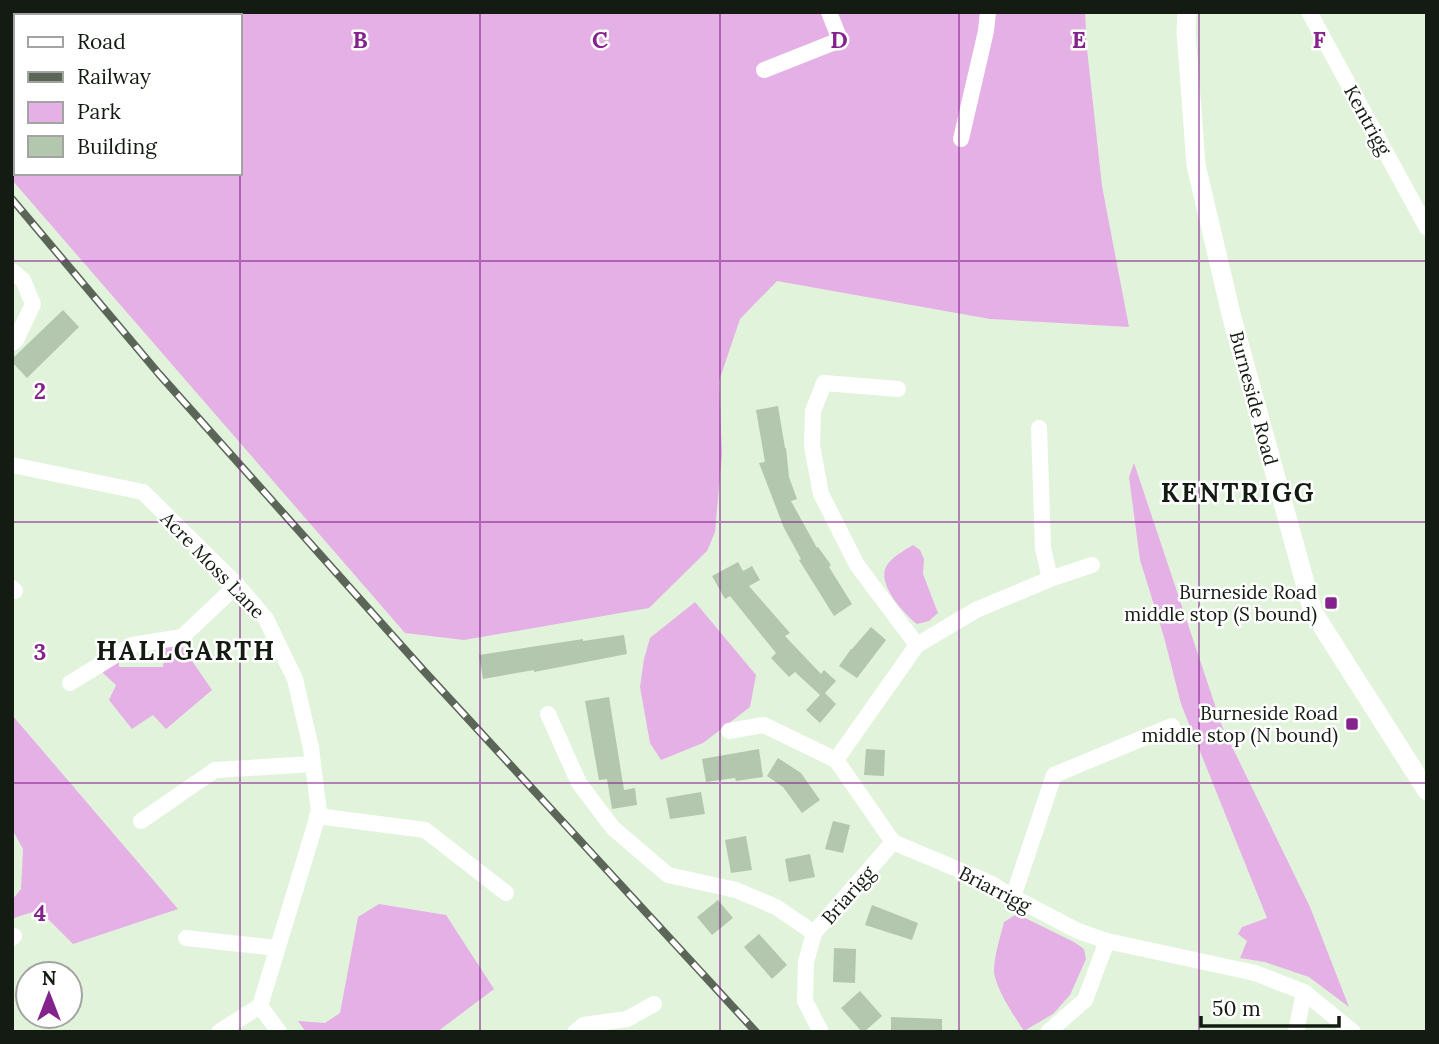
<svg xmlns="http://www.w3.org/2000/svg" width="1439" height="1044" viewBox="0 0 1439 1044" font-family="Lora,serif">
  <rect width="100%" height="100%" fill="#e1f4db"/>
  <g fill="#e4b0e6">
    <path d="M208,12H1085L1087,49L1102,186L1129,327L990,319L777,281L740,319L719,381L722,454L715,532L707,551L649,608L464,640L405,633L12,180V176L16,173H240V16H203Z"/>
    <path d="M1134,463L1222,726L1310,907L1349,1007L1309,977L1265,962L1240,958L1247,941L1238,934L1242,927L1267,918L1181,704L1164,637L1140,560L1129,477Z"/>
    <path d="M913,545L920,550L924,559L923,574L938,613L929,621L917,624C904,614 877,584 886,567C891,557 904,551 913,545Z"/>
    <path d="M695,602L756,675L750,707L703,743L661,760L650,743L640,687L644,659L650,638Z"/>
    <path d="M179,642L212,690L166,729L153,715L132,729L109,700L116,685L103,673L104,667L119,657V667H163L165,647Z"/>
    <path d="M12,715L178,909L73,944L39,910L14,918L12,916V900L21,889L23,849L12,829Z"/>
    <path d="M379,904L446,915L494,989L437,1032H306L298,1021L325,1023L340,1013L358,917Z"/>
    <path d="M1017,914L1074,942L1084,949L1086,959L1070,995L1053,1014L1024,1031C1015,1017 995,988 994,971C994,956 1000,938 1004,922Z"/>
  </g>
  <g fill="#b3c6ae">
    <path d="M63,310L79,327L27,378L12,362V359Z"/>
    <path d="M778,406L785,448H786L789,477L797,499L791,501L817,548L818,547L831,565L829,567L852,604L834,616L799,560L801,559L784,528L759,463L765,462L756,410Z"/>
    <path d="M738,562L743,571L752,566L760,580L749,586L790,633L785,636L821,674L824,670L836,681L825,693L836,704L820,723L806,710L820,695L795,672L789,677L771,658L776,653L730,596L725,599L712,576Z"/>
    <path d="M871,627L886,640L857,678L839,666L851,649H852Z"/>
    <path d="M624,635L627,654L534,672V670L483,679L479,655L583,639V641Z"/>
    <path d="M609,697L624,790L635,788L637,805L612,809L607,779L599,780L585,701Z"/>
    <path d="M759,749L763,777L736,781L735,778L706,782L702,759Z"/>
    <path d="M866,749L885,750L884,776L864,775Z"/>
    <path d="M778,758L801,773L820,800L802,813L783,787L767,776Z"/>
    <path d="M701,792L705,814L670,819L666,798Z"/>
    <path d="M833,821L850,825L843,853L825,849Z"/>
    <path d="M746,836L752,870L731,873L725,840Z"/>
    <path d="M810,854L815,877L789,882L785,859Z"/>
    <path d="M718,900L733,918L712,935L697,917Z"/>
    <path d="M872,905L918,923L912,940L865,925Z"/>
    <path d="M759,934L787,965L772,979L744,947Z"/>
    <path d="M834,948L856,949L855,983L833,982Z"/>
    <path d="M860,991L882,1016L864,1032H862L841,1008Z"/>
    <path d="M891,1017L942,1019V1032H891Z"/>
  </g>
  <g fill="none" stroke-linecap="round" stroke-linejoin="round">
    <g stroke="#fff" stroke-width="16">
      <path d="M1309,12L1427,228"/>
      <path d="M764,70L840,40L829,12"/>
      <path d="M961,139L986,31L988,12"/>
      <path d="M12,271L23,280L33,304L16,340L12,343"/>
      <path d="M898,389L824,383L813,411L812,446L821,494L857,565L917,645"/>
      <path d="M1039,428L1043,548L1050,579"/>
      <path d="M12,465L143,492L237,585L266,619L295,679L311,748L319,812L260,1006L219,1032"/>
      <path d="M12,588L15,591"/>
      <path d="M70,683L132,645L182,637L237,585"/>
      <path d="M548,714L579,783L613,828L668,875L736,890L776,907L814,933"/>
      <path d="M729,731L764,725L836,760L893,842L990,883L1013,897L1078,931L1107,941L1255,973L1304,992L1353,1032"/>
      <path d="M836,760L917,645L976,610L1050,579L1092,565"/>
      <path d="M317,816L425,830L506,893"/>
      <path d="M141,821L215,770L313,764"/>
      <path d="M1013,897L1054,775L1172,726"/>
      <path d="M12,938L14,936"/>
      <path d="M186,938L277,948"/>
      <path d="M260,1006L279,1032"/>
      <path d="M575,1032L584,1025L627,1019L654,1004"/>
      <path d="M821,1032L805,1001L806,962L814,933L893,842"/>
      <path d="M1048,1032L1085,1000L1107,941"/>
      <path d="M1296,1032L1304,992"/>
    </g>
    <path stroke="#fff" stroke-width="19" d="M1187,12L1186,31L1196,165L1232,318L1313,612L1427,791"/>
    <g stroke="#5b6658" stroke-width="8">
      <path id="rail" d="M12,199L159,374L424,671L756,1032"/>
    </g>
    <use href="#rail" stroke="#fff" stroke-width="5" stroke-dasharray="16" stroke-linecap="butt"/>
  </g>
  <path fill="none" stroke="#85238d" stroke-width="2" stroke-opacity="0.55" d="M240,12V1032M480,12V1032M720,12V1032M959,12V1032M1199,12V1032M12,261H1427M12,522H1427M12,783H1427"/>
  <g fill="#85238d" stroke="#fff" stroke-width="2.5">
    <rect x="1324" y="596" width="14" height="14" rx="3.5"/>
    <rect x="1345" y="717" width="14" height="14" rx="3.5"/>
  </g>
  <g text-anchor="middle" stroke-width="5" stroke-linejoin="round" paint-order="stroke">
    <g font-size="19" fill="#141b12" stroke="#fff">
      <text transform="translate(1368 120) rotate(61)" y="7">Kentrigg</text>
      <text transform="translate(1254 398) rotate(75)" y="7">Burneside Road</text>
      <text transform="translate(213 565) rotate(46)" y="7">Acre Moss Lane</text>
      <text transform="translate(995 889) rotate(27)" y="7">Briarrigg</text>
      <text transform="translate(848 895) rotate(-49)" y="7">Briarigg</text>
    </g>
    <g font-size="19" fill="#141b12" stroke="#fff" text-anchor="end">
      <text x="1317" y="599">Burneside Road<tspan x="1317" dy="22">middle stop (S bound)</tspan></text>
      <text x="1338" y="720">Burneside Road<tspan x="1338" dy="22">middle stop (N bound)</tspan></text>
    </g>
    <g font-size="26" font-weight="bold" letter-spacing="2" fill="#141b12" stroke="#fff">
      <text x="1238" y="502">KENTRIGG</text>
      <text x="186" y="660">HALLGARTH</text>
    </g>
  </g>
  <g font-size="23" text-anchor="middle" font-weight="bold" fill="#85238d" stroke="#fff" stroke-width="5" stroke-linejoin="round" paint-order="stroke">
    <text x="360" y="48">B</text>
    <text x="600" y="48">C</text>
    <text x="839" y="48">D</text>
    <text x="1079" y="48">E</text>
    <text x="1319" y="48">F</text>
    <text x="40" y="399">2</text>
    <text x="40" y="660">3</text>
    <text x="40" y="921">4</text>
  </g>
  <rect width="1439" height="1044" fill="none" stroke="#141b12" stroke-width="28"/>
  <rect x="14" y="14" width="228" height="161" fill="#ffffff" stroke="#a1a4a0" stroke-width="2"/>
  <rect x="28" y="37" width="35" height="10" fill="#ffffff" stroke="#a1a4a0" stroke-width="2"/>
  <text x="77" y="49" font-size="21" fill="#141b12">Road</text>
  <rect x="28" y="72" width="35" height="10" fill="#5b6658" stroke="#a1a4a0" stroke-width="2"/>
  <text x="77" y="84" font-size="21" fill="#141b12">Railway</text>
  <rect x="28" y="102" width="35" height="21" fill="#e4b0e6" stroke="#a1a4a0" stroke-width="2"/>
  <text x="77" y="119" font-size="21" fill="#141b12">Park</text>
  <rect x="28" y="136" width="35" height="21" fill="#b3c6ae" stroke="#a1a4a0" stroke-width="2"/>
  <text x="77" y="154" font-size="21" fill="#141b12">Building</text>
  <g transform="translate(49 995)"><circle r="33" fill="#ffffff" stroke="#a1a4a0" stroke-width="2"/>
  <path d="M0-5L12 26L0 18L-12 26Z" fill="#85238d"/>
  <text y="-10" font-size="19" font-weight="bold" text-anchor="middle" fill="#141b12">N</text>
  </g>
  <path d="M1201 1016v10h138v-10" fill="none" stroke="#141b12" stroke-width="3.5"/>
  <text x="1212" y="1016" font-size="21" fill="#141b12" stroke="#ffffff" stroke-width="5" paint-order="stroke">50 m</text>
</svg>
